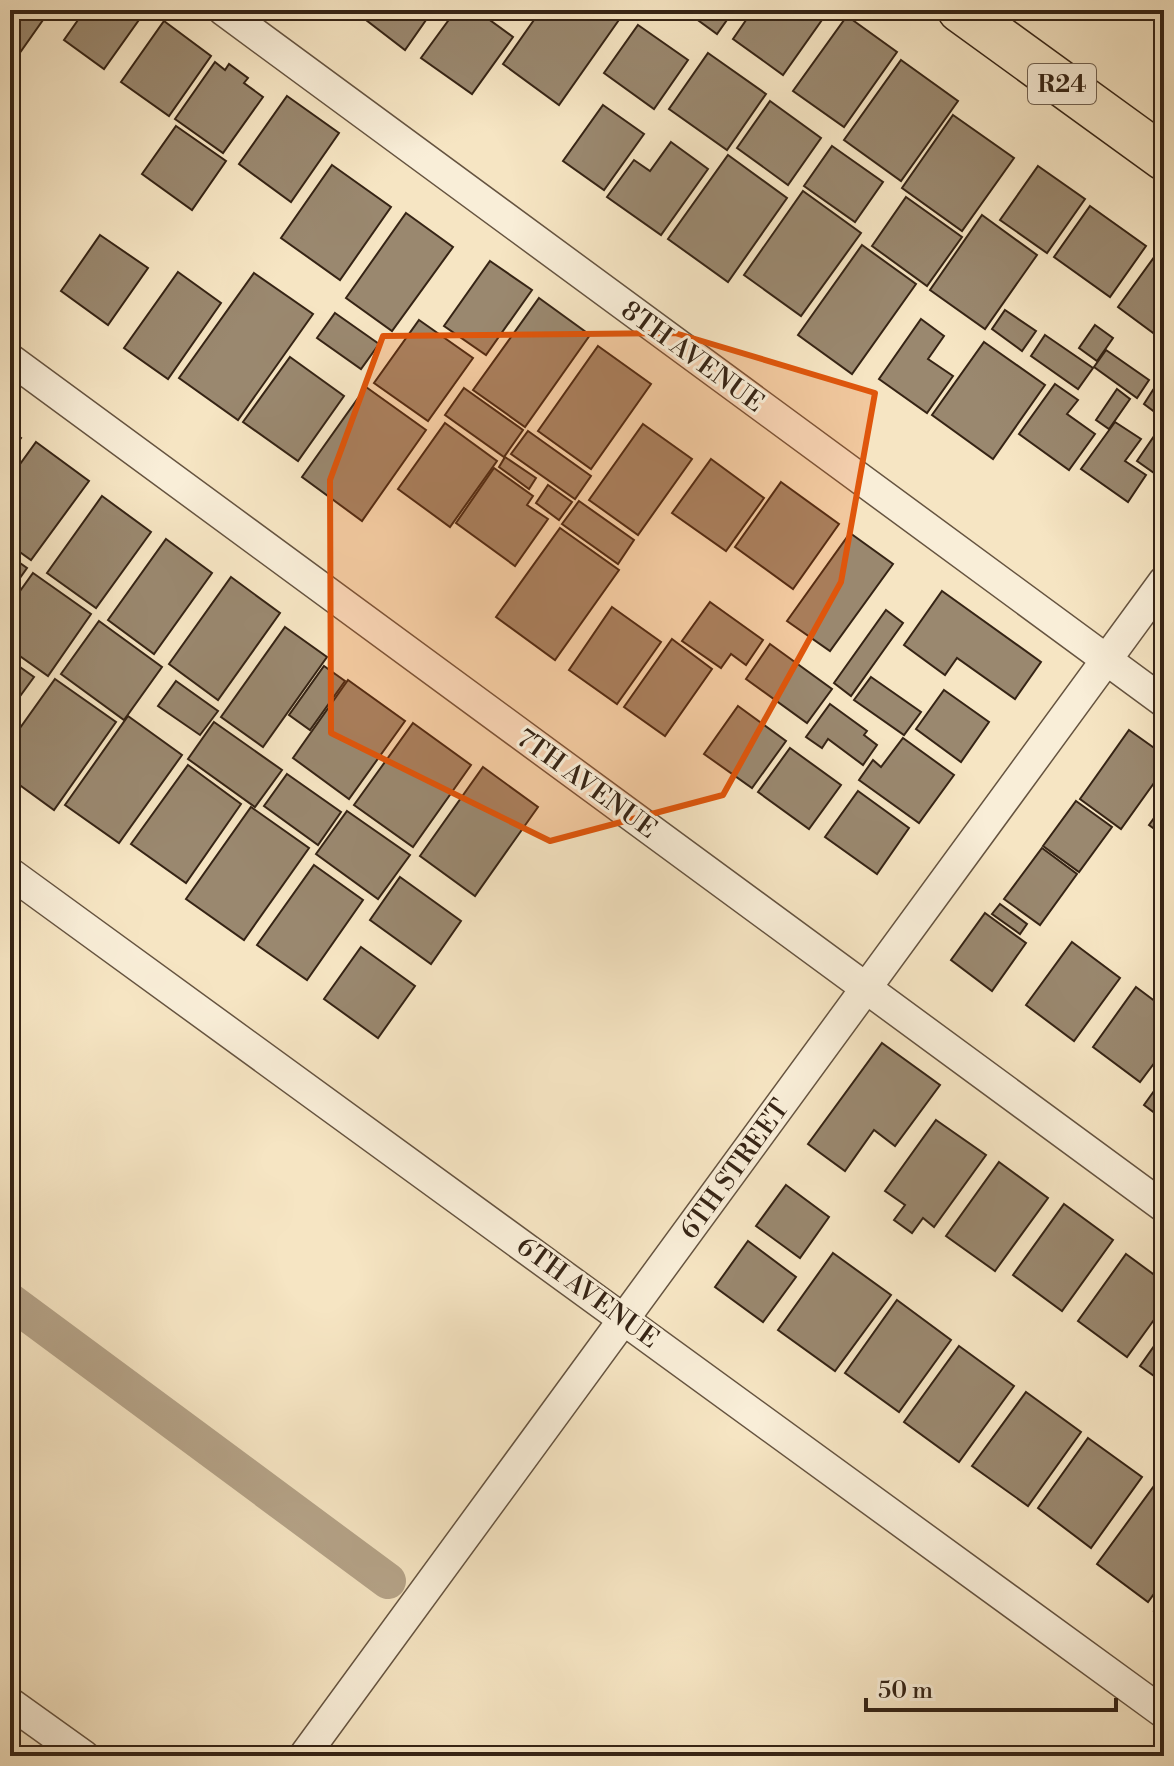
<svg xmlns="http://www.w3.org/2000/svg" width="1174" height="1766" viewBox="0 0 1174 1766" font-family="'Libre Bodoni',serif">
  <rect width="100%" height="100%" fill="#f6e5c3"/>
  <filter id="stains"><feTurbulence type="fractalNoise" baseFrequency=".0025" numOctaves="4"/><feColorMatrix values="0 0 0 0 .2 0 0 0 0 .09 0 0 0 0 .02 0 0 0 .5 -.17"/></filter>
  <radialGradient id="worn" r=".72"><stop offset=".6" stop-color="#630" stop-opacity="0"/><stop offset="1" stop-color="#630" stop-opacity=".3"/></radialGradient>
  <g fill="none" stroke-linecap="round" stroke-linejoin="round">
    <path stroke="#b5a388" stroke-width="36" d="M10,1301L388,1581"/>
  </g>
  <g fill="#9a886f" stroke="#362415" stroke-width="2">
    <path d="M10,10H50L12,64L10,63Z"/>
    <path d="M85,10H146L104,69L64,40Z"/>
    <path d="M353,10H433L405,50Z"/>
    <path d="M456,10H476L513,37L472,94L421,58Z"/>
    <path d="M541,10H612L621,17L559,105L503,64Z"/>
    <path d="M619,10H637L631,19Z"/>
    <path d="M684,10H734L717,34Z"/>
    <path d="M753,10H829L783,75L733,39Z"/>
    <path d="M1148,10H1164V21Z"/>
    <path d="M847,16L897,52L844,127L793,91Z"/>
    <path d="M164,21L211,56L169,116L121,82Z"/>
    <path d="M638,25L688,60L654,109L604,73Z"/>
    <path d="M708,53L766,94L727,150L669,109Z"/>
    <path d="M901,60L958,101L901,181L844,140Z"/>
    <path d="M215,62L225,70L229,64L248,78L244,83L263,97L223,153L175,119Z"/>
    <path d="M287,96L339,133L291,202L239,164Z"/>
    <path d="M770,101L821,138L788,185L737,148Z"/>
    <path d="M603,105L644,134L604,190L563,161Z"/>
    <path d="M953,115L1014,158L962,231L902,188Z"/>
    <path d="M176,126L226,161L192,210L142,174Z"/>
    <path d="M671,142L708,169L661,235L607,197L634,160L650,171Z"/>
    <path d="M832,146L883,182L855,222L804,186Z"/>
    <path d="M728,155L787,198L728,282L668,239Z"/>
    <path d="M332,165L391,207L340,280L281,238Z"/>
    <path d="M1038,166L1085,199L1047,253L1000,220Z"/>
    <path d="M803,191L861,233L801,316L744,275Z"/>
    <path d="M906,197L962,237L927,286L872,246Z"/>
    <path d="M1090,206L1146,246L1110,297L1054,257Z"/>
    <path d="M406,213L453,247L392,331L346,298Z"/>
    <path d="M982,215L1037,255L985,329L930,290Z"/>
    <path d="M100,235L148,268L108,325L61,291Z"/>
    <path d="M862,245L916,284L852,374L798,335Z"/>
    <path d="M1160,249L1164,252V341L1118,307Z"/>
    <path d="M490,261L532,290L486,355L444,326Z"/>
    <path d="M178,272L221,303L168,379L124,348Z"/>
    <path d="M254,273L313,314L238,420L179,378Z"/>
    <path d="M539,298L590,335L525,427L473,390Z"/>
    <path d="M1005,310L1036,331L1022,351L992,329Z"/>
    <path d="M335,313L379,344L361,369L317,338Z"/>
    <path d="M921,319L944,336L928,359L953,376L927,413L879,379Z"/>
    <path d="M419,320L473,358L428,421L374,383Z"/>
    <path d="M1095,325L1113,338L1097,361L1079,348Z"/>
    <path d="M1045,335L1093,368L1078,389L1031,356Z"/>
    <path d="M984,342L1045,385L993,459L932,415Z"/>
    <path d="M598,346L651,384L591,469L538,431Z"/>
    <path d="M1106,350L1149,380L1137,398L1094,367Z"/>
    <path d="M290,357L344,396L298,461L243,422Z"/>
    <path d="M1055,384L1078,400L1067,414L1095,434L1069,470L1019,434Z"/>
    <path d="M366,387L426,430L362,521L302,477Z"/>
    <path d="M464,388L523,430L504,457L445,415Z"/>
    <path d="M1117,389L1130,399L1109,429L1096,420Z"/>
    <path d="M1153,390L1164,398V419L1144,404Z"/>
    <path d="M1115,422L1141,439L1125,461L1146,475L1128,502L1081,469Z"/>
    <path d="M445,423L497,461L450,527L398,489Z"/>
    <path d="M1163,423H1164V480L1137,461Z"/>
    <path d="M643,424L692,459L638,535L589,500Z"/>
    <path d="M10,430L21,438L10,453Z"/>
    <path d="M528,431L591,476L575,499L511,454Z"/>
    <path d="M36,442L89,481L31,560L10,545V478Z"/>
    <path d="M505,457L536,478L529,489L499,467Z"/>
    <path d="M711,459L764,498L726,551L672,513Z"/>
    <path d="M494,468L533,496L527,505L548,519L515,566L456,523Z"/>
    <path d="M781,482L839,524L793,589L735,547Z"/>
    <path d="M548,485L572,502L559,520L536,503Z"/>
    <path d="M102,496L151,532L96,608L47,573Z"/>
    <path d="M579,501L634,540L618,564L562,524Z"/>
    <path d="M560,528L619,570L555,660L496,617Z"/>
    <path d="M850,533L893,564L830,651L787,621Z"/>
    <path d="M166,539L212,573L154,654L108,620Z"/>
    <path d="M10,556L27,568L10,592Z"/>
    <path d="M33,573L91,614L48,676L10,649V605Z"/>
    <path d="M231,577L280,613L218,700L169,664Z"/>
    <path d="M942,591L1041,662L1015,699L957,658L945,675L904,645Z"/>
    <path d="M710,602L763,640L746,665L731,654L721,668L682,641Z"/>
    <path d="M612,607L661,642L617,704L569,670Z"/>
    <path d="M886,610L903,623L851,696L834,683Z"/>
    <path d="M99,621L162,667L124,720L61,674Z"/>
    <path d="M285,627L327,657L263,747L221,717Z"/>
    <path d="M672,639L712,669L665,736L624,707Z"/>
    <path d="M770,644L832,689L807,723L746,679Z"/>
    <path d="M10,660L34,677L10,710Z"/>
    <path d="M324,666L345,681L310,730L289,715Z"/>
    <path d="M871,677L921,712L904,735L854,700Z"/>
    <path d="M55,679L116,722L54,810L10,778V742Z"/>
    <path d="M348,680L405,721L349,799L293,758Z"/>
    <path d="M176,681L218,711L200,735L158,706Z"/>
    <path d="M944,690L989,722L961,762L916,729Z"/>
    <path d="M830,704L867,731L864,735L877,745L863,765L828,739L822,748L806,737Z"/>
    <path d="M738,706L786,741L752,788L704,754Z"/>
    <path d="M128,716L182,755L119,843L65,805Z"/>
    <path d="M214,722L282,770L255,807L188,759Z"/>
    <path d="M413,723L471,765L413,847L354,805Z"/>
    <path d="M1129,730L1164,755V769L1121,829L1080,799Z"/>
    <path d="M903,738L954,775L919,823L859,780L873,760L881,767Z"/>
    <path d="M790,748L841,785L809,829L758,792Z"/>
    <path d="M188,765L241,804L186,883L131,844Z"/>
    <path d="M483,767L538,807L475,896L420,856Z"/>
    <path d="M287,774L341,812L318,845L264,806Z"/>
    <path d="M858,791L909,828L877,874L825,837Z"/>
    <path d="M1076,801L1112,827L1079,872L1043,846Z"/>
    <path d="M1164,804V836L1149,825Z"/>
    <path d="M251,807L309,848L244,940L186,899Z"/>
    <path d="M347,811L410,855L378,899L316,854Z"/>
    <path d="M1042,848L1077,874L1040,925L1004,899Z"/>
    <path d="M314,865L363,900L307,980L257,945Z"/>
    <path d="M400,877L461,921L431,964L370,920Z"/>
    <path d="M1000,904L1027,924L1020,934L992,914Z"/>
    <path d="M985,913L1026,943L992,991L951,960Z"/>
    <path d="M1072,942L1120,978L1074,1041L1026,1005Z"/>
    <path d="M361,947L415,986L378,1038L324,999Z"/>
    <path d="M1136,987L1164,1008V1050L1140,1082L1093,1047Z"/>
    <path d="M882,1043L940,1085L895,1146L874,1130L845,1171L808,1144Z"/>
    <path d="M1164,1077V1120L1144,1105Z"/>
    <path d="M936,1120L986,1155L934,1227L923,1218L912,1233L894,1220L905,1205L885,1191Z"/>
    <path d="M999,1162L1048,1198L995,1271L946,1236Z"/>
    <path d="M786,1185L829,1217L800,1258L756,1226Z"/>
    <path d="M1064,1204L1113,1240L1062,1311L1013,1275Z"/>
    <path d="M748,1241L796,1277L763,1322L715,1287Z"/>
    <path d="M833,1253L891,1295L835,1371L778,1330Z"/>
    <path d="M1126,1254L1164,1282V1306L1127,1357L1078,1321Z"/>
    <path d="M897,1300L951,1340L899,1412L845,1373Z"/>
    <path d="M1164,1332V1383L1140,1366Z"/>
    <path d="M959,1346L1014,1386L959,1462L904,1422Z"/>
    <path d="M1026,1392L1081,1432L1028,1506L972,1466Z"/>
    <path d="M1088,1438L1142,1477L1091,1548L1038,1508Z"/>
    <path d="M1154,1486L1164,1493V1580L1148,1602L1097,1564Z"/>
    <path d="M1164,1597V1619L1154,1611Z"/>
  </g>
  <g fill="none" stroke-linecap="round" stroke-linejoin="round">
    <g stroke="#665440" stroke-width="33">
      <g id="street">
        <path d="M223,10L1164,702"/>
        <path d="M10,359L1164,1207"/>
        <path d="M10,873L1164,1713"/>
        <path d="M10,1703L84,1756"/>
        <path d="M304,1756L1164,581"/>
      </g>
    </g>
    <g stroke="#362415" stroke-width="47">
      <path id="primary" d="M960,10L1164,158"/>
    </g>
    <use href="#street" stroke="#f9eed8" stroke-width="30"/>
    <use href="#primary" stroke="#f6e5c3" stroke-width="44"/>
  </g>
  <path fill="#df560c" fill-opacity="0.2" stroke="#df560c" stroke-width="6" stroke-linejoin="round" d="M675,333L875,393L841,582L723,795L550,841L331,733L330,480L383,336Z"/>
  <g text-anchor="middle" stroke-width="6" stroke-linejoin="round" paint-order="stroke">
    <rect fill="#f9eed8" stroke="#706150" stroke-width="2" x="1028" y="64" width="68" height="40" rx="6"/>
    <g font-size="24" font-weight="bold" fill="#362415">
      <text x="1062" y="92">R24</text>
    </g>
    <g font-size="26" fill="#362415" stroke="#f9eed8">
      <text transform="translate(693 356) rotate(36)" y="9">8TH AVENUE</text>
      <text transform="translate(587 783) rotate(36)" y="9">7TH AVENUE</text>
      <text transform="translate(734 1169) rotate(-54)" y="9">6TH STREET</text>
      <text transform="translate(588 1292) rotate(36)" y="9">6TH AVENUE</text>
    </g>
  </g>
  <rect width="1174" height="1766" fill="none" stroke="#f6e5c3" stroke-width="40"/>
  <rect x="12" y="12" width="1150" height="1742" fill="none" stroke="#362415" stroke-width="4"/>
  <rect x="20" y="20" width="1134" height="1726" fill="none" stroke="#362415" stroke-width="2"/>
  <path d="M866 1698v12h250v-12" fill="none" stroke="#362415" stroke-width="4"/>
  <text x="878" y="1698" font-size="24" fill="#362415" stroke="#f9eed8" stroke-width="6" paint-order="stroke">50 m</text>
  <rect width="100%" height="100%" filter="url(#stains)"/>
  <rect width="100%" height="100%" fill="url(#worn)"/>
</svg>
